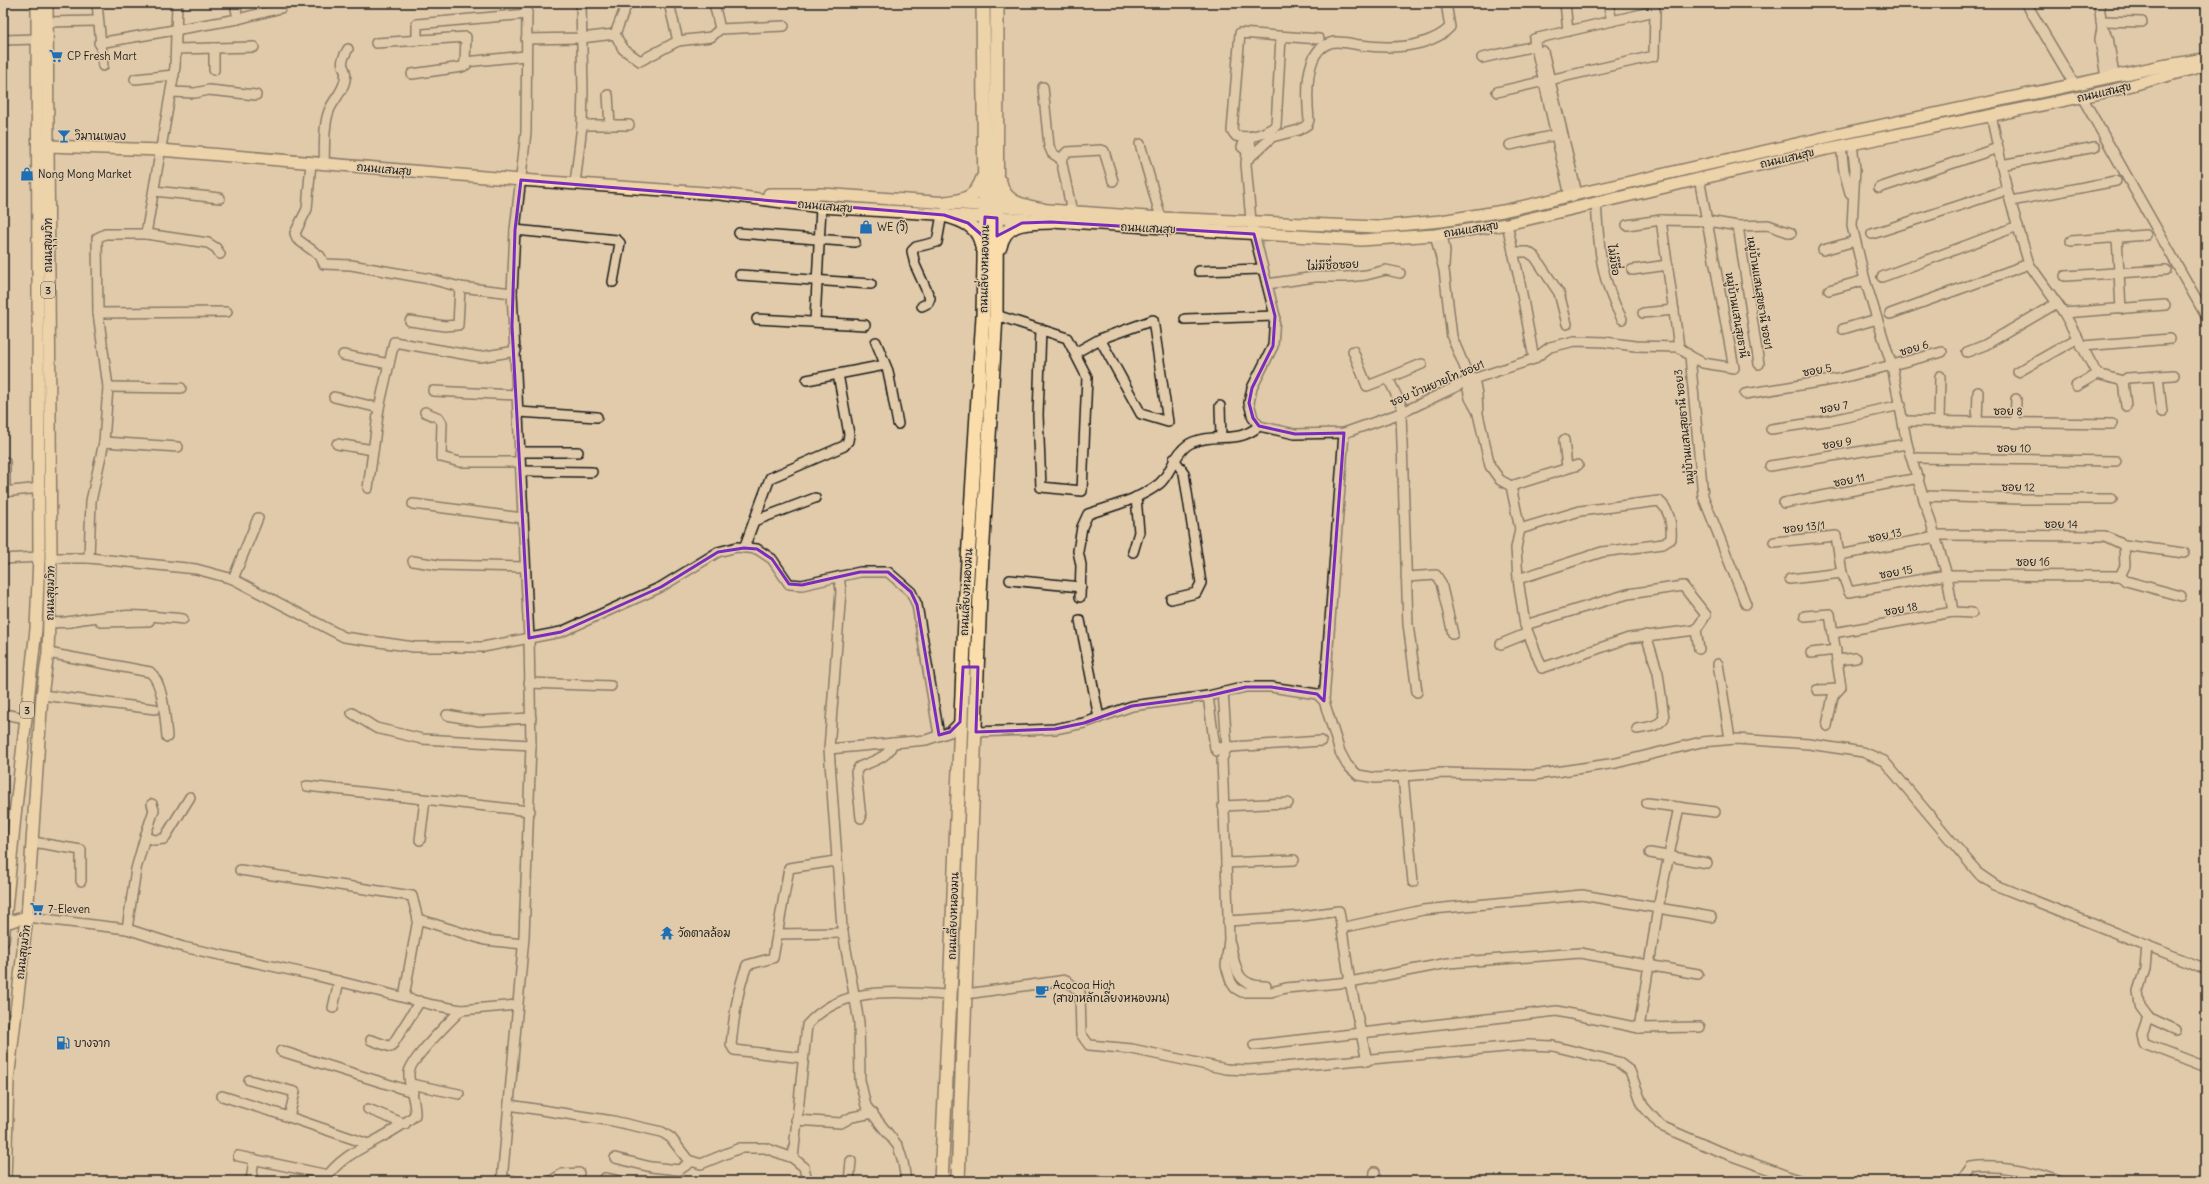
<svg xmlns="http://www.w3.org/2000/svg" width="2209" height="1184" viewBox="0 0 2209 1184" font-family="Delius,'Playpen Sans Thai',sans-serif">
  <rect width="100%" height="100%" fill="#e1cbaa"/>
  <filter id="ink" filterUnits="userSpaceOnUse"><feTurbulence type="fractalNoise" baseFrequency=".025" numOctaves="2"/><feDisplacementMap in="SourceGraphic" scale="8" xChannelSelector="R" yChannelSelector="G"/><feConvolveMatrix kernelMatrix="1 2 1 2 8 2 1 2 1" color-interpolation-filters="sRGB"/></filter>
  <g filter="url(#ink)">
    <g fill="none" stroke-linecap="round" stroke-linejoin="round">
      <g stroke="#1c1c1c" stroke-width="12">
        <g id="minor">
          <path d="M97,3L103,66"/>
          <path d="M669,3L678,41"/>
          <path d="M714,3L720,29"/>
          <path d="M1565,3L1568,31"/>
          <path d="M1608,3L1612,21"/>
          <path d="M2026,3L2074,84"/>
          <path d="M2099,3L2102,28L2100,39L2106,78"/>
          <path d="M238,19L281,8"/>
          <path d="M2101,21L2142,22"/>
          <path d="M47,22L97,21"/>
          <path d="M2102,28L2108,37L2114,76"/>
          <path d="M615,34L626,6V3"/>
          <path d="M1281,37L1276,126C1263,134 1252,139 1236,136L1232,131L1240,33L1319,39"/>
          <path d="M417,39V24L527,14"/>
          <path d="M526,39L581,38L615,34L623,49L640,61L678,41L711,37L720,29L784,26"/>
          <path d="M3,40L37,39"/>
          <path d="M99,43L238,19L235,3"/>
          <path d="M376,43L466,37L465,62"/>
          <path d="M214,48V70"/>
          <path d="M177,49L254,47"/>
          <path d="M1543,51L1577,194"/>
          <path d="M1482,58L1535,46"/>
          <path d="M412,74L462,67L466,65L465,62L525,56"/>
          <path d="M135,79L174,75"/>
          <path d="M1043,87L1049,146L1052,153L1061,159"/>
          <path d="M171,92L195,93L209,90L256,95"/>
          <path d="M1497,92L1654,56L1655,11L1653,3"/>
          <path d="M608,95L610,125"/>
          <path d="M2082,97L2206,316"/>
          <path d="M1991,115L2007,190L2029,264L2064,313L2097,374L2123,381L2127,378L2174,375"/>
          <path d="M582,125H629"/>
          <path d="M1852,143L1855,169L1852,226L1865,280L1892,366L1907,444L1947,575L1953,612"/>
          <path d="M1140,144L1161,218"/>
          <path d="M1510,145L1560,134"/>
          <path d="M1841,146L1844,171L1850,193"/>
          <path d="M1247,151L1242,147L1246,138L1250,142L1251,147L1247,151L1246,164L1251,221L1275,316L1273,346L1252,388L1249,403L1253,418L1259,426L1295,434L1344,433L1401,413L1470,380L1534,359L1550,347L1575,341L1605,342L1635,346L1679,347"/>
          <path d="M1248,159L1272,137L1299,130L1307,125L1309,120C1307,99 1303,51 1330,43C1338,40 1352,44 1360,45C1381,48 1402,48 1421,43C1431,40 1443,35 1450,27L1446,3"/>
          <path d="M311,162L307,209L295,233L297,239L320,256L324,264L351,265L430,279L460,287L512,293"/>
          <path d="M324,164C325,147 323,126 329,111C333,100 343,92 345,80C349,64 335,71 348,49"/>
          <path d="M2001,165L2095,147"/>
          <path d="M575,184L582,125L583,89L581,5"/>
          <path d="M1879,188L1998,148"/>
          <path d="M154,191L220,198"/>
          <path d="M1570,196L1534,39L1655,11"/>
          <path d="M2011,201L2116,181"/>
          <path d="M1596,202C1599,247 1600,278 1622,319"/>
          <path d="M1072,212L1061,159L1067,152L1101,150L1104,151L1113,181"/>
          <path d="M1661,220L1679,347L1690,356L1703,496L1746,604"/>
          <path d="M1507,224L1519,278L1534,359"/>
          <path d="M1627,225L1661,220L1708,221L1738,226L1768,225L1791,233"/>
          <path d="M1738,226L1759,364"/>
          <path d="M515,230L617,240L620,243L613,282"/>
          <path d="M739,233L855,242"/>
          <path d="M146,234L208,243L216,248L220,254"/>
          <path d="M1442,234L1445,251L1444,265"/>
          <path d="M1872,234L2007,190"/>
          <path d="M1435,235L1444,270L1452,337L1470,380"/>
          <path d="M2117,237L2121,309"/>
          <path d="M2071,241L2146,235"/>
          <path d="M1823,250L1855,241"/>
          <path d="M1513,252H1528L1535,257L1559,293L1567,324"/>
          <path d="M1632,270L1668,265"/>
          <path d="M1199,271L1262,269"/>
          <path d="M740,275L871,284"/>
          <path d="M2065,276L2166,270"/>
          <path d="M1882,277L2018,226"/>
          <path d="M1267,284L1315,277H1347L1366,275L1386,270L1400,273"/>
          <path d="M1829,290L1865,280"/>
          <path d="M922,306L928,303L930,298L915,265L912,251L916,247L937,242L942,214"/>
          <path d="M98,313L227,312"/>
          <path d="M1643,313L1674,310"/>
          <path d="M2064,313L2165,305"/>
          <path d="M1890,314L2029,264"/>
          <path d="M996,315L1067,338L1087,377L1082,491L1041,487L1038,415L1041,329"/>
          <path d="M757,319L865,325"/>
          <path d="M1185,319L1275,316"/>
          <path d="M410,321L445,326L458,325L460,287"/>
          <path d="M815,321L821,207"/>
          <path d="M1843,329L1877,319"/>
          <path d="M876,342L888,371L898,424"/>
          <path d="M2082,346L2170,339"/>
          <path d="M1353,351L1367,386L1388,378"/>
          <path d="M1967,352L1985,345L2057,303"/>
          <path d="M1075,353L1100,339L1153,320L1168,422L1141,414L1100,339"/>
          <path d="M343,355L389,364"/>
          <path d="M1690,356L1703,363L1734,368L1699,178"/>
          <path d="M2018,372L2078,338"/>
          <path d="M2158,376L2162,412"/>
          <path d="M1474,379L1477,394L1478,414L1490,466L1500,480L1511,486L1520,529L1516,548L1518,579L1525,625L1542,668L1629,638L1696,630"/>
          <path d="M807,380L885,365"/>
          <path d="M1466,381L1470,398L1477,411"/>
          <path d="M2123,381L2126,406"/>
          <path d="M2076,386L2097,374"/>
          <path d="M108,387L181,388"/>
          <path d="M433,391L517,395"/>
          <path d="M1745,394L1838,379L1942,352"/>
          <path d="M334,397L379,408"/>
          <path d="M1220,406L1221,437"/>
          <path d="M1404,411L1388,378L1422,364"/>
          <path d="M425,412L439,418L442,423L441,457L460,462H520"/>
          <path d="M518,412L597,417"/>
          <path d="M1401,413L1408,624L1417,692"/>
          <path d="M1903,421L2112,424"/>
          <path d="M1939,421L1940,376"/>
          <path d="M1977,422L1978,392"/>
          <path d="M2015,423L2016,399"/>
          <path d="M1771,429L1832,420L1901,405"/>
          <path d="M1564,440L1567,468"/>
          <path d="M104,442L178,447"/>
          <path d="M337,444L373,450"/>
          <path d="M520,452H578"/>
          <path d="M1912,458L2116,461"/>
          <path d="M5,462V492"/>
          <path d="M1770,466L1907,444"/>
          <path d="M521,471L592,472"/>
          <path d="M1511,486L1578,465"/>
          <path d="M368,488L379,408L394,342L480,357L516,351"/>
          <path d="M3,492L40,488"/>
          <path d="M1924,496L2019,499H2112"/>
          <path d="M1784,503L1919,478"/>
          <path d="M413,504L523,518"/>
          <path d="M754,521L815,498"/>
          <path d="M1936,535L2105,536L2124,545L2184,553"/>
          <path d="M1774,542L1836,536L1842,573L1849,592L1947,575L2120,576L2125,566L2124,545"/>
          <path d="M744,548L770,478L844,446L848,441L849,434L838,374"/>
          <path d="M1133,552L1139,532L1136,497"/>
          <path d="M1839,555L1936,537"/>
          <path d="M51,558H89L196,569L233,579L344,637L414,647H483L561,632L661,587L718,552L737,547L757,549L772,559L789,584L802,585L860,572H888L911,592L917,605L939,735"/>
          <path d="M89,558L91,501L104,442L108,387L98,313L97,238L105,234H146L175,67L177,3"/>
          <path d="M3,559L39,557"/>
          <path d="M413,561L438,565L525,567"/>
          <path d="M2120,576L2126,581L2181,596"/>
          <path d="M839,577L841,591L829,749L842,927L859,1022L860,1080L866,1106L898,1146L903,1162L906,1181"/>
          <path d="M1406,577L1436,575L1441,583L1453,634"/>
          <path d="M233,579L258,518"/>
          <path d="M1518,579L1602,552L1663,544L1671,539C1672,525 1670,510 1659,501L1580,511L1520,529"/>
          <path d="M1790,579L1842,573"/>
          <path d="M1010,580L1081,587"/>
          <path d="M1080,597L1081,565L1078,551L1082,527L1088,514C1112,506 1138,500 1159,484C1171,475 1175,449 1193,442C1218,432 1236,445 1259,426"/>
          <path d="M1171,599L1196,593L1201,583L1184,473L1174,459"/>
          <path d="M1805,616L1830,614L1841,687L1833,696L1827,726"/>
          <path d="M1080,620L1099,718"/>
          <path d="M67,622C112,613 139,615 183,619"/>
          <path d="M101,622L149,621"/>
          <path d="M49,623L72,622"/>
          <path d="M1525,625L1628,594L1683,586L1706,615L1696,630L1699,649"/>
          <path d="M1833,633L1953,612L1972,613"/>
          <path d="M1501,644L1528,633"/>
          <path d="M48,653L150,672C164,684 165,719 167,737"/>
          <path d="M1811,653L1836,650"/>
          <path d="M1837,660L1856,658"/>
          <path d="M1718,664L1730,739"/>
          <path d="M529,683L611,686"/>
          <path d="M1817,690L1839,689"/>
          <path d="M1223,692L1227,747L1222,759L1229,939L1226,966L1231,982L1235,988L1242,992H1271L1286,988L1350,982L1448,963L1580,953L1698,974"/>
          <path d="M42,695L155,709"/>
          <path d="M1208,696L1215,748L1217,751"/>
          <path d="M1324,701L1344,433"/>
          <path d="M352,713L376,728L422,739L531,745"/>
          <path d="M3,714L26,718"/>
          <path d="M447,715L479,721L531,718"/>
          <path d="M1637,729C1647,727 1658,727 1664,718L1658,673L1646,635"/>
          <path d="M976,732L1055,729L1084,723L1132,706L1208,696L1246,687H1271L1317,694L1324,701L1340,752L1347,765L1358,775L1376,778L1442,773L1535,775L1616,763L1701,742L1736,739L1809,744L1863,752L1884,761L1979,874L1995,885L2206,969"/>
          <path d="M1215,748L1321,741"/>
          <path d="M829,749L926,740L950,732L960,722"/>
          <path d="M1403,776L1413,882"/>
          <path d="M307,786L530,811"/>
          <path d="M1647,803L1715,812"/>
          <path d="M1223,806L1288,803"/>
          <path d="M861,818L856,772L859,767C870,762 891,757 892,743"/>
          <path d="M145,837L154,810L152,804"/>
          <path d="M420,840L425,800"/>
          <path d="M33,842L81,850V881"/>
          <path d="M1650,853L1707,863"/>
          <path d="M1226,863L1294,860"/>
          <path d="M240,870L412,896L418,919L485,940L523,944"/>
          <path d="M27,917L127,929L183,947L318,976L433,1005L461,1010L517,1005"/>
          <path d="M1228,921L1303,916L1339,911L1350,982L1367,1061"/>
          <path d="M1341,928L1423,910L1582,895L1711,917"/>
          <path d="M127,929L136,869L145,837L155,840L164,839L190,797"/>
          <path d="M777,934L843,933"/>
          <path d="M1230,943C1236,967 1235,987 1266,986"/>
          <path d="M2147,945L2145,969L2138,991L2140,1006L2148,1017L2176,1030"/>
          <path d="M966,994L1066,980L1080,992L1081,1034L1089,1045L1132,1049L1226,1069L1248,1070L1528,1045L1553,1046L1618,1062L1630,1071L1643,1106L1661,1126L1716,1150L1801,1181"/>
          <path d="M404,997L418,919"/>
          <path d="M333,1008L339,981"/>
          <path d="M2148,1017L2142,1034L2144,1043L2206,1067"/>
          <path d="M1639,1028L1658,908L1679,807"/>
          <path d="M371,1040L391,1047L420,1001"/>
          <path d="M1254,1045L1557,1011L1639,1028L1700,1027"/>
          <path d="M281,1051L413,1092"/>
          <path d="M803,1058L734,1050L731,1045C734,1018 737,991 747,965L773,958L789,868L836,861"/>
          <path d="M249,1080L295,1092L289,1117"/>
          <path d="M411,1084L459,1094"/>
          <path d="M222,1096L289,1117L368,1144"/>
          <path d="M509,1105L613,1121L662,1132L671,1138L688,1160L701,1164L740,1148H765L793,1158L804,1167L807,1181"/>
          <path d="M368,1109L405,1124"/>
          <path d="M796,1120L841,1123L852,1117L873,1113"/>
          <path d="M238,1156L328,1175"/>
          <path d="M615,1158L651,1167L679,1170L691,1162"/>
          <path d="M793,1158L807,1025C844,983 900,993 950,995"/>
          <path d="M605,1178L620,1181"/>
          <path d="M502,1179L513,1181"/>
          <path d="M251,1181L254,1159"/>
          <path d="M324,1181C344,1148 388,1140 415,1115C416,1100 408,1087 409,1072C411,1059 450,1021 461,1010"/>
          <path d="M502,1181L524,937L531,745L529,638L512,293L515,230L526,132L527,3"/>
          <path d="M551,1181L562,1174L579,1173"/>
          <path d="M849,1181L851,1161"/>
          <path d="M1374,1181L1375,1172"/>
          <path d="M1962,1181L1971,1168C1998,1164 2032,1171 2058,1181"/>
        </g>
      </g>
      <g stroke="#1c1c1c" stroke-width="14">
        <g id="major">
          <path d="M48,146L160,150L521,180L720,194L821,207L1361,240L1435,235L1507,224L1827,149L2110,91L2206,65"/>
          <path d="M769,194H822L1161,218L1377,227L1441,221L1503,211L1840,134L2162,66L2205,59"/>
          <path d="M5,923L27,917"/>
          <path d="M3,941L15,816L36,629L39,557L37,3"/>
          <path d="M5,1181L8,1080L27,917L42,695L48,653L51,558L47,3"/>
        </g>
      </g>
      <g stroke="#1c1c1c" stroke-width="16">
        <g id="highway">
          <path d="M1000,182C1004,204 1024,206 1043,210"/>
          <path d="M945,203C965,201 976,198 983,178"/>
          <path d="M944,215C963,220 979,226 982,247"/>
          <path d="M1000,247C1005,220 1029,223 1051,222"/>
          <path d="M941,1181L950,995L966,593L983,316L985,206L983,3"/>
          <path d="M958,1181L980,593L996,315L997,3"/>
        </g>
      </g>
      <use href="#minor" stroke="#e1cbaa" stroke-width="9"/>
      <use href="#major" stroke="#faddab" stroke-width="11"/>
      <use href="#highway" stroke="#faddab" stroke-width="13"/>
    </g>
  </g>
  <path d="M0 0H2209V1184H0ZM521,180L944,215L968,223L984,237L985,217L997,218V236L1022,223L1051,222L1254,234L1275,316L1273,346L1252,388L1249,403L1253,418L1259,426L1295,434L1344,433L1324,701L1317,694L1271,687H1246L1208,696L1132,706L1084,723L1055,729L976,732L978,667H963L960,722L950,732L939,735L917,605L911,592L888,572H860L802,585L789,584L772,559L757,549L744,548L718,552L661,587L561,632L529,638L512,326L515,230Z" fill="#e1cbaa" fill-opacity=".55" fill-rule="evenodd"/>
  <path fill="none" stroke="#7b2cbf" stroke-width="3" stroke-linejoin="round" d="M521,180L944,215L968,223L984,237L985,217L997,218V236L1022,223L1051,222L1254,234L1275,316L1273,346L1252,388L1249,403L1253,418L1259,426L1295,434L1344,433L1324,701L1317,694L1271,687H1246L1208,696L1132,706L1084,723L1055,729L976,732L978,667H963L960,722L950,732L939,735L917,605L911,592L888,572H860L802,585L789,584L772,559L757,549L744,548L718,552L661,587L561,632L529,638L512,326L515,230Z"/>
  <defs>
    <g id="supermarket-bare" transform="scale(1.08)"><path d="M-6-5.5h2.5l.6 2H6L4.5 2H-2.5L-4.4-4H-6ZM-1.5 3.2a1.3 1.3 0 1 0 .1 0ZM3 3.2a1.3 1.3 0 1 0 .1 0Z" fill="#1f6fb2" stroke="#e1cbaa" stroke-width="2.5" paint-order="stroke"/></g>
    <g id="bar-bare" transform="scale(1.08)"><path d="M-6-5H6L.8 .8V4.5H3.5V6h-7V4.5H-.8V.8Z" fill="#1f6fb2" stroke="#e1cbaa" stroke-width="2.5" paint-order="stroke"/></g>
    <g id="shop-bare" transform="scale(1.08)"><path d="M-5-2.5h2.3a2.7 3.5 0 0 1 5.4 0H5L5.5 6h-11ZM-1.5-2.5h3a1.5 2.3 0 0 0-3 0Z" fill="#1f6fb2" stroke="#e1cbaa" stroke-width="2.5" paint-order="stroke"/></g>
    <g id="temple-bare" transform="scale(1.08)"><path d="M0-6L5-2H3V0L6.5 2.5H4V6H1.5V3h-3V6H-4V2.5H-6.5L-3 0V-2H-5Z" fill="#1f6fb2" stroke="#e1cbaa" stroke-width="2.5" paint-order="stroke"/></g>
    <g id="cafe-bare" transform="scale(1.08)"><path d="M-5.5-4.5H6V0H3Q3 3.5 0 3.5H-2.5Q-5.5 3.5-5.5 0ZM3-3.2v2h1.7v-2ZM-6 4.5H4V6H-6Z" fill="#1f6fb2" stroke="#e1cbaa" stroke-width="2.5" paint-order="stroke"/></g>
    <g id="fuel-bare" transform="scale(1.08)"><path d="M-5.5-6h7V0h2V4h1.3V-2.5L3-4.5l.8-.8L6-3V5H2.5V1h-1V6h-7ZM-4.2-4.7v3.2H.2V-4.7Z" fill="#1f6fb2" stroke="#e1cbaa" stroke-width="2.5" paint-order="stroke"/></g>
  </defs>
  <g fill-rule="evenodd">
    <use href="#supermarket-bare" x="56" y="56"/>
    <use href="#bar-bare" x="64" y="136"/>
    <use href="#shop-bare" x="27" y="174"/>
    <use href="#shop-bare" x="866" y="227"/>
    <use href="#supermarket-bare" x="37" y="909"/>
    <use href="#temple-bare" x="667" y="933"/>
    <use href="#cafe-bare" x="1042" y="991"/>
    <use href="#fuel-bare" x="63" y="1043"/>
  </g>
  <g text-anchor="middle" stroke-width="3" stroke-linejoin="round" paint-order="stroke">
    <g fill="#e1cbaa" stroke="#575047" stroke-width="1">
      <rect x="41" y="282" width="14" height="16" rx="3"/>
      <rect x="20" y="702" width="14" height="16" rx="3"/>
    </g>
    <g font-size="10" font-weight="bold" fill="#1c1c1c">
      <text x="48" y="294">3</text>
      <text x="27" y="714">3</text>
    </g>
    <g font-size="11" fill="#1c1c1c" stroke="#e1cbaa" text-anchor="start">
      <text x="67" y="60">CP Fresh Mart</text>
      <text x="75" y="140">วิมานเพลง</text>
      <text x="38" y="178">Nong Mong Market</text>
      <text x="877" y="231">WE (วี)</text>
      <text x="48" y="913">7-Eleven</text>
      <text x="678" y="937">วัดตาลล้อม</text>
      <text x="1053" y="989">Acocoa High<tspan x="1053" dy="13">(สาขาหลักเลี่ยงหนองมน)</tspan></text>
      <text x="74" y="1047">บางจาก</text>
    </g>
    <g font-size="11" fill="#1c1c1c" stroke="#e1cbaa">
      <text transform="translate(2104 92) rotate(-13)" y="4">ถนนแสนสุข</text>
      <text transform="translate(1787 158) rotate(-13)" y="4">ถนนแสนสุข</text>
      <text transform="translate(384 169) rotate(5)" y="4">ถนนแสนสุข</text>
      <text transform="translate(825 206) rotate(5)" y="4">ถนนแสนสุข</text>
      <text transform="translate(1148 228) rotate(3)" y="4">ถนนแสนสุข</text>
      <text transform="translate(1471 229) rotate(-9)" y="4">ถนนแสนสุข</text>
      <text transform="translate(48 245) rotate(-90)" y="4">ถนนสุขุมวิท</text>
      <text transform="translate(1614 260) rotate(81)" y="4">ไม่มีชื่อ</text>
      <text transform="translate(1333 265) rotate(-3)" y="4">ไม่มีชื่อซอย</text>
      <text transform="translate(984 269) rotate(-89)" y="4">ถนนเลี่ยงหนองมน</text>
      <text transform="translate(1760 293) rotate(81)" y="4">หมู่บ้านแสนสุขธานี ซอย1</text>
      <text transform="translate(1737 315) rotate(80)" y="4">หมู่บ้านแสนสุขธานี</text>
      <text transform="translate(1914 348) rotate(-16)" y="4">ซอย 6</text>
      <text transform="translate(1817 370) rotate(-10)" y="4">ซอย 5</text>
      <text transform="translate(1437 383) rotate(-23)" y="4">ซอย บ้านยายโท ซอย1</text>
      <text transform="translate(1834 407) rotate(-10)" y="4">ซอย 7</text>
      <text transform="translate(2008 411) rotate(1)" y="4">ซอย 8</text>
      <text transform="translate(1684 427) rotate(-96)" y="4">หมู่บ้านแสนสุขธานี ซอย3</text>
      <text transform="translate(1837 443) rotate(-9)" y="4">ซอย 9</text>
      <text transform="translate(2014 448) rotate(1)" y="4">ซอย 10</text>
      <text transform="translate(1849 480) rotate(-11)" y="4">ซอย 11</text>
      <text transform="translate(2018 487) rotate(1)" y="4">ซอย 12</text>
      <text transform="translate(2061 524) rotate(1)" y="4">ซอย 14</text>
      <text transform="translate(1804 527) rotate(-6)" y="4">ซอย 13/1</text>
      <text transform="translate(1885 535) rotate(-11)" y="4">ซอย 13</text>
      <text x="2033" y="566">ซอย 16</text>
      <text transform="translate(1896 572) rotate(-10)" y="4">ซอย 15</text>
      <text transform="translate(966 592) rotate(-87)" y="4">ถนนเลี่ยงหนองมน</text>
      <text transform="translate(50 593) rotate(-89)" y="4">ถนนสุขุมวิท</text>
      <text transform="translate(1901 609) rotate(-10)" y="4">ซอย 18</text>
      <text transform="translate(953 916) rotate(-88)" y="4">ถนนเลี่ยงหนองมน</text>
      <text transform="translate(23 952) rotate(-83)" y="4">ถนนสุขุมวิท</text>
    </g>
  </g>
  <rect width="2209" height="1184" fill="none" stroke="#e1cbaa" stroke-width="16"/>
  <rect x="8" y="8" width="2193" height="1168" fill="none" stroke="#1c1c1c" stroke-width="1.5" filter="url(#ink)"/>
</svg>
